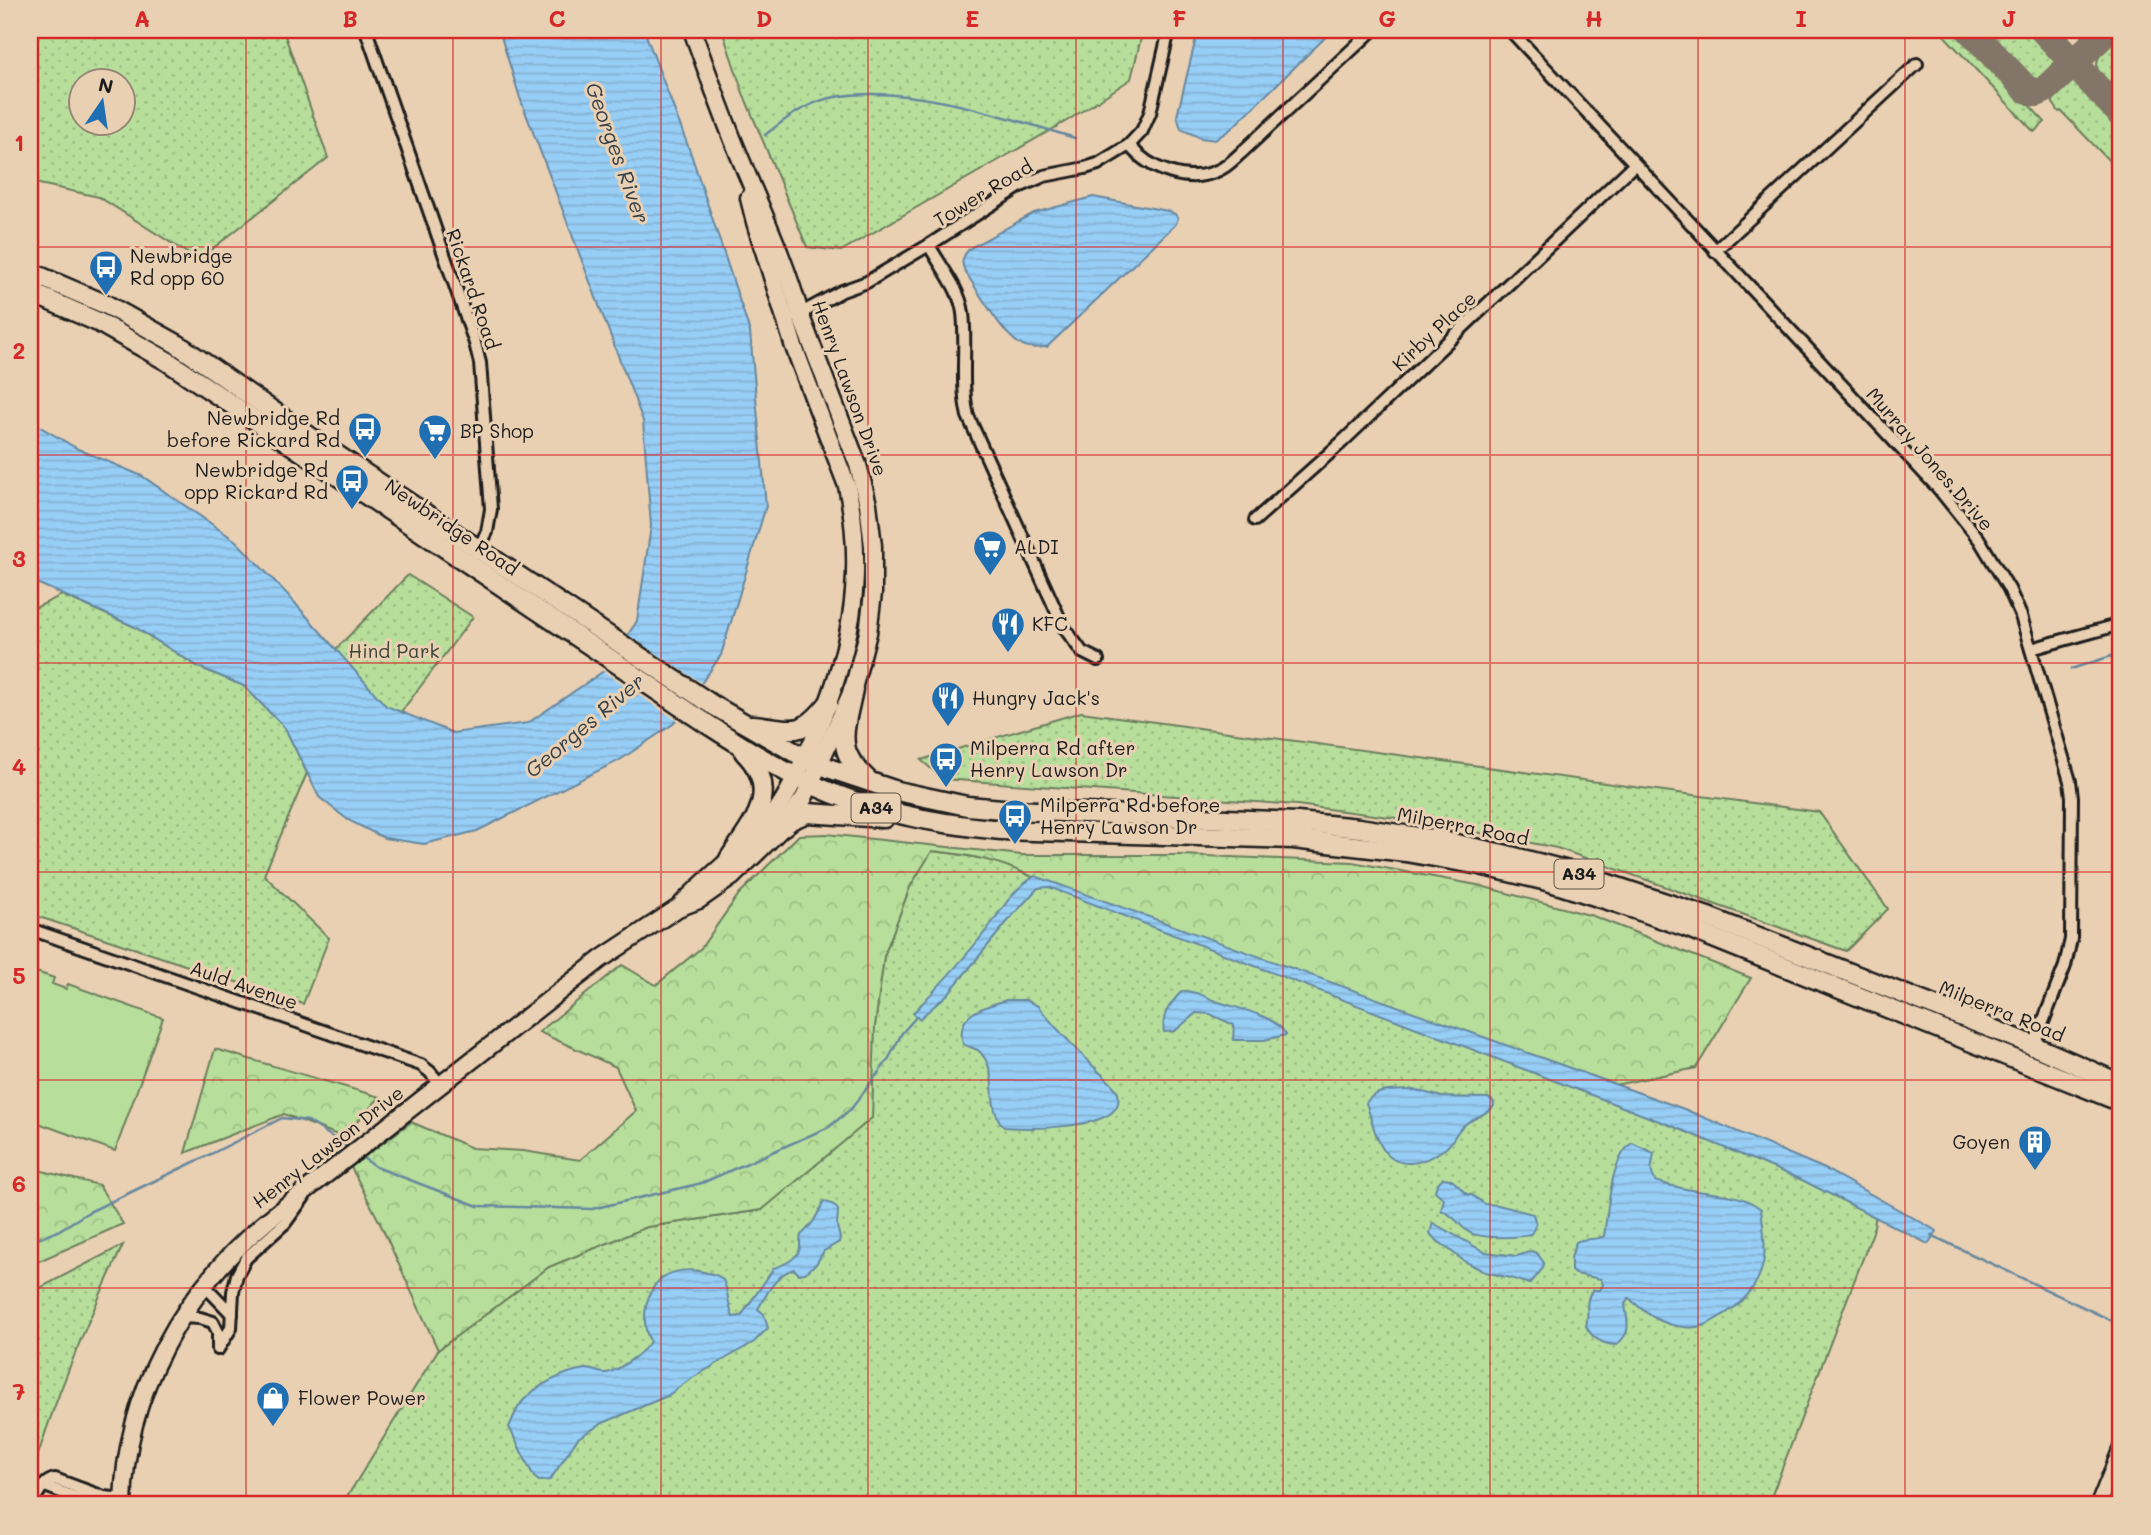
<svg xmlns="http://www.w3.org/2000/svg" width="2151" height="1535" viewBox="0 0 2151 1535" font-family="Mali,sans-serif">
  <defs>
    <pattern id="grass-dots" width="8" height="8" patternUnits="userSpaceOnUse" patternTransform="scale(1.75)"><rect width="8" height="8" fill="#b7df9b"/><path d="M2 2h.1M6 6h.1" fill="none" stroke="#9dbf85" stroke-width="1.8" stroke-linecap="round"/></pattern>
    <pattern id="forest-crowns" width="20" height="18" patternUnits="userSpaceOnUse" patternTransform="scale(1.75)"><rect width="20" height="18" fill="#b7df9b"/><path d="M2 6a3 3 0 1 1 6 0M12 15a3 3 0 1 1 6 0" fill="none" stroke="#9dbf85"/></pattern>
    <pattern id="water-rules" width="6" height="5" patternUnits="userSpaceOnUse" patternTransform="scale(1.75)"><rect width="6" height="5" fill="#97cef6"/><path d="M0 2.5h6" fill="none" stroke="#82b0d2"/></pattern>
  </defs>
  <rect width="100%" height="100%" fill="#ead0b2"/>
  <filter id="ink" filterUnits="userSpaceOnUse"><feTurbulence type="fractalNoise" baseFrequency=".0143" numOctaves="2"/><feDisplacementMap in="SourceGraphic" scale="14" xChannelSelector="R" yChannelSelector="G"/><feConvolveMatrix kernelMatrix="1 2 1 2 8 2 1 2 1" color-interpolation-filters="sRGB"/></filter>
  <g filter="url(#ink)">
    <g fill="url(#grass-dots)" stroke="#6a7e5c" stroke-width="2" fill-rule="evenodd">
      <path d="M30,30H283L328,158L198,260L99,197L30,182ZM80,80H122V122H80Z"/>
      <path d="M722,30H1143L1131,79L1070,119L841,251L807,247L743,93Z"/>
      <path d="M1939,30H1958L2045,122L2034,132Z"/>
      <path d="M1981,30H2028L2058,62C2053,72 2046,83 2034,83L2027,79Z"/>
      <path d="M2121,36V99C2115,92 2107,85 2101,77C2089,60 2107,43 2121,36Z"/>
      <path d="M2073,78L2121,130V167L2118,170L2061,111L2059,112L2053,103V95L2067,81Z"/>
      <path d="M408,575L473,617L401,712L385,706L335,650Z"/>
      <path d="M62,595L133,626L199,667L244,686L285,728L307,773L264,875L329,938L303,1004L30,914V608L33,609Z"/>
      <path d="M1081,712L1819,812L1888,909L1846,951L1557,848L1420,821L1297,805L943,779L921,760Z"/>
      <path d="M931,851C972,855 1001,861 1039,880L1551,1075L1877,1209L1873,1232L1768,1505H342L438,1350L548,1267L647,1227L762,1210L875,1026L884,956L910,887Z"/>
      <path d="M123,1245C87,1322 54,1399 30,1481V1293Z"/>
    </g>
    <g fill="url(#forest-crowns)" stroke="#6a7e5c" stroke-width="2">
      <path d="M826,834L1022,855H1181L1352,862L1477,885L1593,916L1751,978L1696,1068L1591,1090L1039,880C1001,861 973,855 932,851L910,887L884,956L875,1026L872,1118L762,1210L647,1227L549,1267L438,1350L379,1221L351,1167L411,1122L472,1148L523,1151L580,1160L636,1111L616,1067L539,1032L622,965L656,985L701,948L739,894L799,835Z"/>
      <path d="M215,1049L380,1097L343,1137L284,1114L185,1153Z"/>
      <path d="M30,1168L99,1185L123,1224L30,1265Z"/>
    </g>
    <path fill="#b7df9b" stroke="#6a7e5c" stroke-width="2" d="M30,970L54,978L52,984L66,989L68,984L163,1018L115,1151L30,1120Z"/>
    <g fill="url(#water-rules)" stroke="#66879f" stroke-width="2">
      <path d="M499,30H644L691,154L750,332L766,506L721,655L673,724L620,760L477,831L424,844L384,838L348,820L319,797L285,728L244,686L199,667L133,626L30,580V421L78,449L142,476L236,541L287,594L386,706L453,733L528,723L605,670L637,621L651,526L643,421L520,98Z"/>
      <path d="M1198,30H1333L1232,128L1215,140L1201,138L1181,129L1177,116Z"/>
      <path d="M1093,197L1168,211L1175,214L1178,218L1176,224L1047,347C1037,348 1029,349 1020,344C1003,335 978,291 966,273C960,262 962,257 970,248L1034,213Z"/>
      <path d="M1035,876L1684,1109L1825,1169L1937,1231L1928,1244L1802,1180L1672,1126L1049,887L1038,888L1013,915L948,994L919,1019L913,1013C939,986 965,958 988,928C1003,908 1013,889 1035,876Z"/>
      <path d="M1182,991C1195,991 1202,995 1213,1000C1233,1008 1276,1014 1286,1035L1264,1040H1233L1234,1025L1210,1014L1196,1013L1175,1031L1164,1032C1161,1014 1170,1004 1182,991Z"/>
      <path d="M1006,1000H1026L1038,1006C1055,1028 1076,1049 1096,1069C1102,1075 1110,1081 1115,1088C1119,1092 1119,1097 1118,1103C1112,1130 1027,1129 1004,1127C984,1106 1001,1072 979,1051C975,1048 968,1047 963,1044C955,1013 982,1008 1006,1000Z"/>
      <path d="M1415,1090L1442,1097L1488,1098L1493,1101L1494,1106C1485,1116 1473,1117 1463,1126C1456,1132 1453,1142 1446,1148C1436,1155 1424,1162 1411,1163C1378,1165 1375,1128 1366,1103C1376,1087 1398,1091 1415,1090Z"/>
      <path d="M1632,1143L1654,1153L1651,1171L1655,1181C1671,1186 1687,1190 1704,1192C1726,1195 1743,1195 1761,1209C1763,1225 1766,1241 1764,1258C1760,1287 1741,1306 1716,1319C1710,1323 1703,1327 1696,1327C1685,1329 1669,1325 1659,1320C1647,1315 1638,1306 1629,1298L1625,1304C1627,1322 1633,1332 1616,1345C1602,1344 1592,1339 1586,1326C1590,1314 1583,1300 1593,1290H1600L1603,1285L1601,1279L1576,1274L1571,1271V1258L1576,1242C1586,1237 1596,1241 1604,1236C1608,1211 1610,1159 1632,1143Z"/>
      <path d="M1443,1178C1456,1178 1459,1189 1468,1195L1470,1194L1485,1204L1498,1205L1533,1214L1536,1224L1532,1233C1520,1239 1478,1239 1467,1231C1457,1223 1455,1216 1441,1210L1444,1199L1435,1191L1437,1184Z"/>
      <path d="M824,1201L834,1205L838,1210L837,1226L840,1238L839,1242L824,1251L816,1264L805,1273L799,1274L794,1269C777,1273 766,1295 758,1309L764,1314L768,1328L754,1342L689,1380L667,1396L603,1423L578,1438L550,1480L539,1481L534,1477L509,1427C513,1419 516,1409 522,1402C535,1386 564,1372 585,1369C592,1368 599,1374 606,1373C617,1372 646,1351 650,1341C640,1322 645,1288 665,1276C677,1269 695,1269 708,1273C713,1274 720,1276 723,1280C728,1289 728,1306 733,1317L741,1316L774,1268C783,1265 799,1259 800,1247C800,1243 800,1239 801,1235C812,1226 818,1214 824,1201Z"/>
      <path d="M1433,1223L1485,1252L1517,1256L1532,1251L1537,1253L1544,1263L1543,1268L1530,1284L1511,1278L1485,1272L1464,1261L1434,1238L1430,1233Z"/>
    </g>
    <path fill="#ead0b2" d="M625,633L705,685L679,722L600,669Z"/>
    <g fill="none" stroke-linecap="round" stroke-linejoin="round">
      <g stroke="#66879f" stroke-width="2.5">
        <path d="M765,135C785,119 809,101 835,97C911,84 1002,116 1075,138"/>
        <path d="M2071,669L2121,653"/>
        <path d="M360,1156L376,1167L478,1206L592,1209L702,1183L829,1127L851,1109L888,1060L902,1033L917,1016"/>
        <path d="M1931,1235L2121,1325"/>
        <path d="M30,1242L58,1231L87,1213L211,1154L282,1118L308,1121L349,1148"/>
      </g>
      <g stroke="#837667" stroke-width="28">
        <path d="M1970,30L2026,89L2037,93L2046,89L2108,30"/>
        <path d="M2043,30L2121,114"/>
      </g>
      <g stroke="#1c1c1c" stroke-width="16">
        <g id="minor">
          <path d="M366,30L475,343L480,363L491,509L487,532L476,553"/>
          <path d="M1510,30L1938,488L1979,539L2009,589L2021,616L2070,781L2072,797L2071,939L2065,966L2032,1050"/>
          <path d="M1129,145C1149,170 1189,185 1219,170C1228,166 1234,159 1241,153L1373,30"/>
          <path d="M929,245C940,266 960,289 963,313C967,347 960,382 968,416L1063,626L1082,652L1098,660"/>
          <path d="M1715,251L1917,64"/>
          <path d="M796,316L842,291L867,282L929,245L1019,187L1044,176L1085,168L1098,164L1129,145L1142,131L1150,113L1169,30"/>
          <path d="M1255,520L1341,443L1635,164"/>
          <path d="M2031,649L2121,624"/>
          <path d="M30,929L421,1065L430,1072L441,1085"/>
          <path d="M204,1285L232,1314"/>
          <path d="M182,1317L200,1318L213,1322L218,1332V1349"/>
          <path d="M218,1349L231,1328L233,1292L237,1275L246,1258L285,1223L304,1197"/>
          <path d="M45,1486C64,1493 83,1503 103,1497"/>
          <path d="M32,1505C36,1495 44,1481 55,1479L104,1497L123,1499"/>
        </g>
      </g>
      <g stroke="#1c1c1c" stroke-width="19">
        <path id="secondary" d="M2098,1505L2121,1448"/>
      </g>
      <g stroke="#1c1c1c" stroke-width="21">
        <g id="primary">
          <path d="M682,904C712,872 750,846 776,811C791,791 800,767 811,745C849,659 867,580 847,486L794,347L755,222L749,198"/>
          <path d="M123,1505C125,1393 183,1291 268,1220L601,959L678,908L699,900L732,877L784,826L804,798L853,689L868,633L873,593V546L868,504L858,465L800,314C785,259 760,207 739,155C722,114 707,71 692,30"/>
        </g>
      </g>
      <g stroke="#1c1c1c" stroke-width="23">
        <g id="trunk">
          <path d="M30,272L107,305L177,344L313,439L711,704L794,752L831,769L897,791L967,806L1014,810L1297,822L1359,828L1438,840L1503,854L1572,872L1708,917L2018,1039L2121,1084"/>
          <path d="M30,292L98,322L167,361L701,720C737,743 773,767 813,785C872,812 936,824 1001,830L1293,839L1406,852L1480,865L1547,881L1617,903L1686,927L2121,1102"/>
          <path d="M853,689C850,708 839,736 848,755C852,765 861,773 869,781"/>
          <path d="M752,725C792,728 799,740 828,704"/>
          <path d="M784,826L791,820L807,813L884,818"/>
          <path d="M729,859C753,823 783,791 744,752"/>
        </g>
      </g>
      <use href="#minor" stroke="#ead0b2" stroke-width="10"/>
      <use href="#secondary" stroke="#ead0b2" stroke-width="14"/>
      <use href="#primary" stroke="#ead0b2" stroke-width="16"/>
      <use href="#trunk" stroke="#ead0b2" stroke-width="18"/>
    </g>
  </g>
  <path fill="none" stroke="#d62828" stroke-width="2" stroke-opacity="0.55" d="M246,30V1505M453,30V1505M661,30V1505M868,30V1505M1076,30V1505M1283,30V1505M1490,30V1505M1698,30V1505M1905,30V1505M30,247H2121M30,455H2121M30,663H2121M30,872H2121M30,1080H2121M30,1288H2121"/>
  <defs>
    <g id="bus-pin" transform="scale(1.75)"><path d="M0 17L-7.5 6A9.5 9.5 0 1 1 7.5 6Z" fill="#1f6fb2" stroke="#ead0b2"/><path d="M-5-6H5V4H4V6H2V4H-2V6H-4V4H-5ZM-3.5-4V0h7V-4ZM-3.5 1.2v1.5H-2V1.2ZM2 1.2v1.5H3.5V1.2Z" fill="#fff"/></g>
    <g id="supermarket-pin" transform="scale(1.75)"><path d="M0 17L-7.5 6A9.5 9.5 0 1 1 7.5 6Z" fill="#1f6fb2" stroke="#ead0b2"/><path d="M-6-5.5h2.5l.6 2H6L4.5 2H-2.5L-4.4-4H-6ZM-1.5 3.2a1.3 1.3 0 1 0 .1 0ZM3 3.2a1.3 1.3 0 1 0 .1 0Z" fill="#fff"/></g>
    <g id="restaurant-pin" transform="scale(1.75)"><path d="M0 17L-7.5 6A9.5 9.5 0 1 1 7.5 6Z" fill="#1f6fb2" stroke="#ead0b2"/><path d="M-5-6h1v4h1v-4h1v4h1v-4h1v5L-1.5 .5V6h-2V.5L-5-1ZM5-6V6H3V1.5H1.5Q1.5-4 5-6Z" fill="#fff"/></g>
    <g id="building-pin" transform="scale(1.75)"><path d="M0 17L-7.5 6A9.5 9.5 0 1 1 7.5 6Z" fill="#1f6fb2" stroke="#ead0b2"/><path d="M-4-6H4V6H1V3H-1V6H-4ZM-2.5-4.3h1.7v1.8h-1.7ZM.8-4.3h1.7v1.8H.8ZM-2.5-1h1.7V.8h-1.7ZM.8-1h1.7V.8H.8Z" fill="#fff"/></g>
    <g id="shop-pin" transform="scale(1.75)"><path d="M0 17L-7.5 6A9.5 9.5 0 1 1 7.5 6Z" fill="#1f6fb2" stroke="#ead0b2"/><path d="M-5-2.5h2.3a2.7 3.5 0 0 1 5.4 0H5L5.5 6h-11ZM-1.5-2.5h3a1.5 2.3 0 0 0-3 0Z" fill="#fff"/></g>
  </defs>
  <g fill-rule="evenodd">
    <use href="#bus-pin" x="106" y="267"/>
    <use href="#bus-pin" x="365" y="429"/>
    <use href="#supermarket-pin" x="435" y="431"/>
    <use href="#bus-pin" x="352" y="481"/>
    <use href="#supermarket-pin" x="990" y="547"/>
    <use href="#restaurant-pin" x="1008" y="624"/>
    <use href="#restaurant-pin" x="948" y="698"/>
    <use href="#bus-pin" x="946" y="759"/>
    <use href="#bus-pin" x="1015" y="816"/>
    <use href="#building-pin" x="2035" y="1142"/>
    <use href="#shop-pin" x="273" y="1398"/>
  </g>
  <g text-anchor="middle" stroke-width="6" stroke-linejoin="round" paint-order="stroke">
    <g fill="#ead0b2" stroke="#5a5249" stroke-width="2">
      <rect x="851.5" y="793.5" width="49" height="29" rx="5"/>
      <rect x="1554.5" y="859.5" width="49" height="29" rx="5"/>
    </g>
    <g font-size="18" font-weight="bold" fill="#1c1c1c">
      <text x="876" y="814">A34</text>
      <text x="1579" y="880">A34</text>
    </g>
    <g font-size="19" fill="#1c1c1c" stroke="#ead0b2">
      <text transform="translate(983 193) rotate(-31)" y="7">Tower Road</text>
      <text transform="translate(473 289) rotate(71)" y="7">Rickard Road</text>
      <text transform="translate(1434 331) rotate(-43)" y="7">Kirby Place</text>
      <text transform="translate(850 388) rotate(70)" y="7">Henry Lawson Drive</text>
      <text transform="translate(1930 459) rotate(49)" y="7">Murray Jones Drive</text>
      <text transform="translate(452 527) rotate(34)" y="7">Newbridge Road</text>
      <text transform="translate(1463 826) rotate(11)" y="7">Milperra Road</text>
      <text transform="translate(244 985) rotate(19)" y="7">Auld Avenue</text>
      <text transform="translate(2002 1011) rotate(22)" y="7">Milperra Road</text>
      <text transform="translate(328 1147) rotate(-38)" y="7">Henry Lawson Drive</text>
    </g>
    <g font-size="19" fill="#1c1c1c" stroke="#ead0b2" text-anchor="start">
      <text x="130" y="263">Newbridge<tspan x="130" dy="22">Rd opp 60</tspan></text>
      <text x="340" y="425" text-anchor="end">Newbridge Rd<tspan x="340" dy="22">before Rickard Rd</tspan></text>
      <text x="460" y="438">BP Shop</text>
      <text x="328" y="477" text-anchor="end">Newbridge Rd<tspan x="328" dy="22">opp Rickard Rd</tspan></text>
      <text x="1014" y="554">ALDI</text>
      <text x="1032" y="631">KFC</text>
      <text x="972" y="705">Hungry Jack's</text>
      <text x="970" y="755">Milperra Rd after<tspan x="970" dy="22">Henry Lawson Dr</tspan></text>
      <text x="1040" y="812">Milperra Rd before<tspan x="1040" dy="22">Henry Lawson Dr</tspan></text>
      <text x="2010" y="1149" text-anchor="end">Goyen</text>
      <text x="298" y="1405">Flower Power</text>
    </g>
    <g font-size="19" fill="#3b4335" stroke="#ead0b2">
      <text x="394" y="658">Hind Park</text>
    </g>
    <g font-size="21" font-style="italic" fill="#354048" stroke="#ead0b2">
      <text transform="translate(617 153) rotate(70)" y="7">Georges River</text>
      <text transform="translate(585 726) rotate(-40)" y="7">Georges River</text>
    </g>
  </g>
  <rect width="2151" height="1535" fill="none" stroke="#ead0b2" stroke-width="77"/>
  <g transform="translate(102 102) rotate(13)"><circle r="33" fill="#ead0b2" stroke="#988876" stroke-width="2"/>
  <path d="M0-5L12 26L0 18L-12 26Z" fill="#1f6fb2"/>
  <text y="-10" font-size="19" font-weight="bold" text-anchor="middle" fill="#1c1c1c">N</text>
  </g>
  <rect x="38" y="38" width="2074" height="1458" fill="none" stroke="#d62828" stroke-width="2.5"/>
  <g font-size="23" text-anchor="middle" font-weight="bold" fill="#d62828">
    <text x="142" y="27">A</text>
    <text x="350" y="27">B</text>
    <text x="557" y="27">C</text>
    <text x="764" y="27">D</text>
    <text x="972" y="27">E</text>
    <text x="1179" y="27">F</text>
    <text x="1387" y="27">G</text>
    <text x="1594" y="27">H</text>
    <text x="1801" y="27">I</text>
    <text x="2009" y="27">J</text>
    <text x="19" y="151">1</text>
    <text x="19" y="359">2</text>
    <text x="19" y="567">3</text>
    <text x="19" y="775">4</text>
    <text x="19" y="984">5</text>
    <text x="19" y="1192">6</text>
    <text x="19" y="1400">7</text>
  </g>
</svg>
